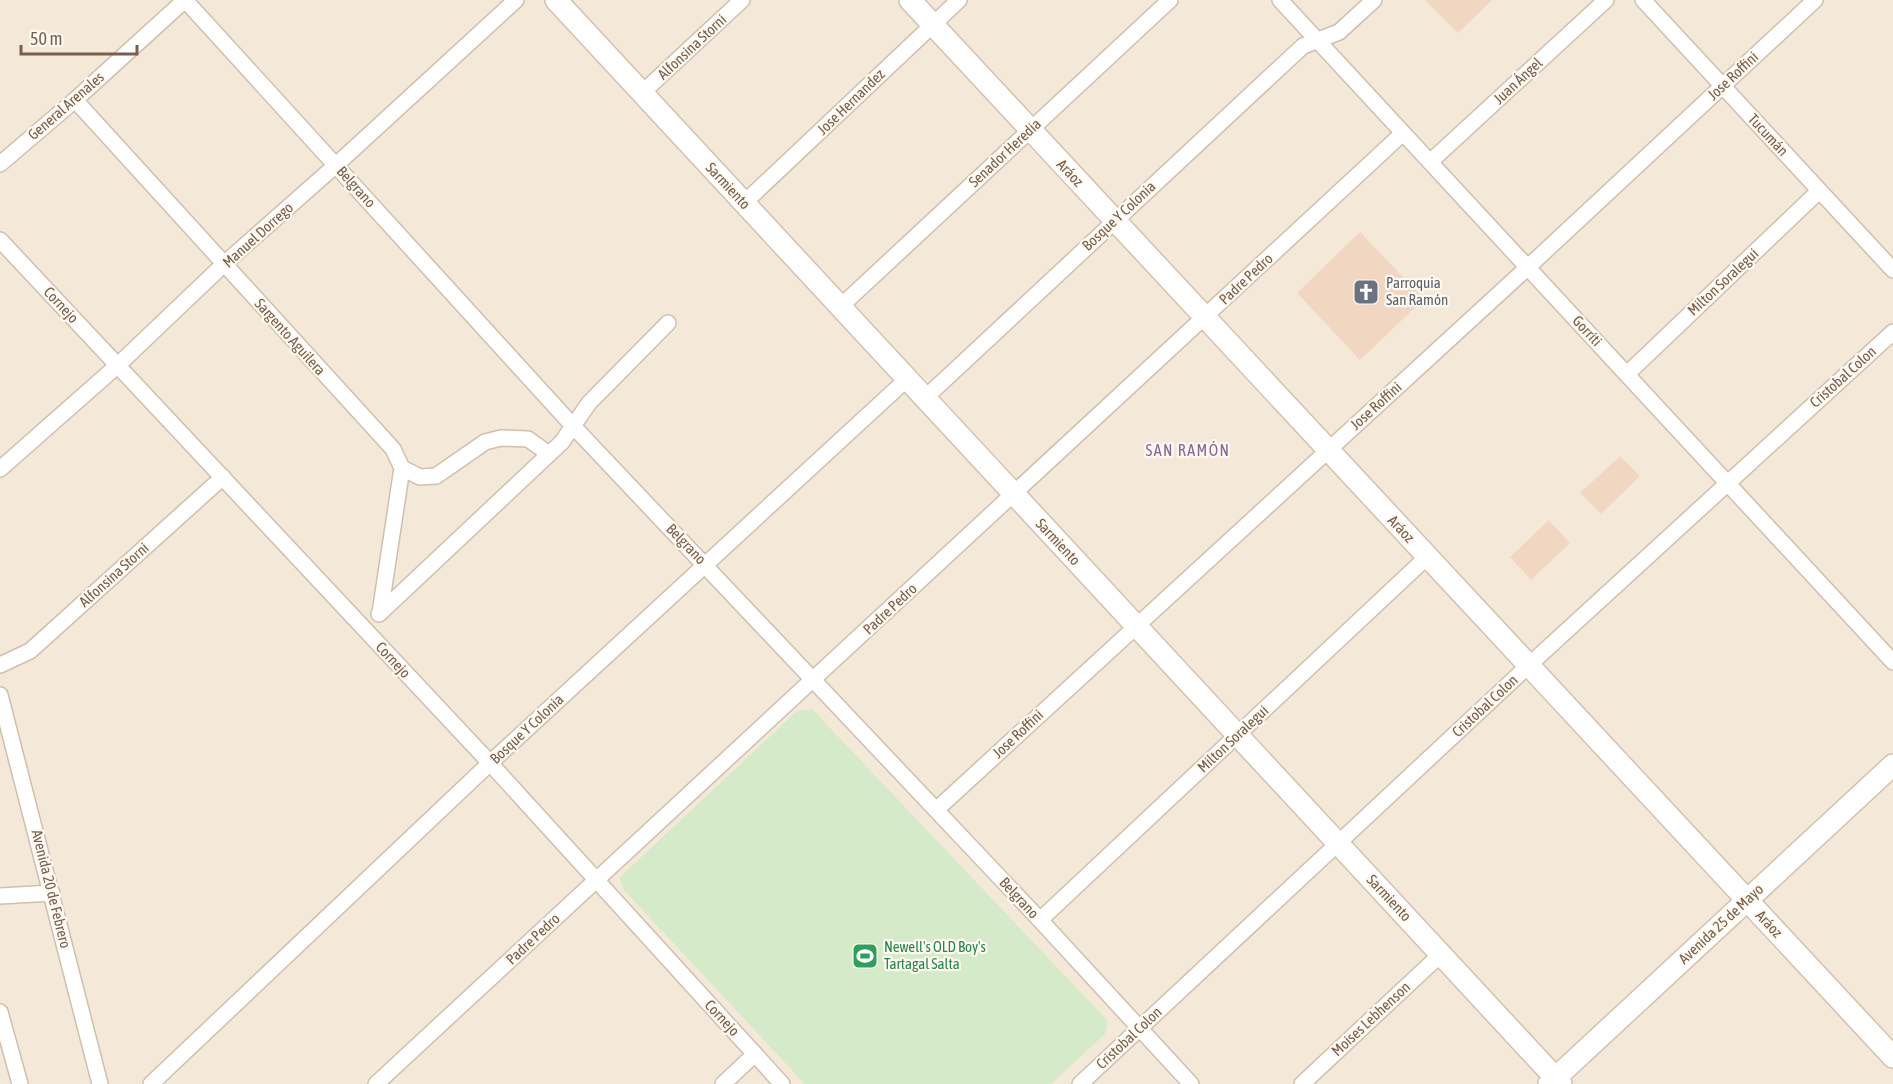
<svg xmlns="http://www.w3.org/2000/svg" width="1893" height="1084" viewBox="0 0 1893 1084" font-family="'Asap Condensed',sans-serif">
  <rect width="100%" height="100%" fill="#fcf6ea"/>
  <rect fill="#f4e9d9" x="0" y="0" width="1893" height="1084"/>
  <path fill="#d5eac8" d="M812,709L1108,1021L1105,1034L1051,1084H805L624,890L619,878L797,711Z"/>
  <g fill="#f1d7c2">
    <path d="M1425,0H1492L1458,33Z"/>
    <path d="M1360,232L1424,299L1360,360L1297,293Z"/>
    <path d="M1620,456L1640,476L1601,514L1580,493Z"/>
    <path d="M1549,520L1570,543L1531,580L1510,557Z"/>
  </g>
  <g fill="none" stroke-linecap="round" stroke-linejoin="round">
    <g stroke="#cfbfaf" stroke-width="18">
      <g id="street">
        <path d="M185,0L573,426L1040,920L1191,1084"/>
        <path d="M1280,0L1893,662"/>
        <path d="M1643,0L1893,270"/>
        <path d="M642,93L742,0"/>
        <path d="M75,100L393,449L402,468L380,613"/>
        <path d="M1430,162L1606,0"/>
        <path d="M0,164L75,100L185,0"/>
        <path d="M744,203L959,0"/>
        <path d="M0,240L490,763L782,1084"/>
        <path d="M840,307L1170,0"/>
        <path d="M1627,374L1819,191"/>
        <path d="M925,398L1303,46L1339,32L1374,0"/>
        <path d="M402,468L420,477L436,476L485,442L501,438L528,439L549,454"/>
        <path d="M0,469L118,365L224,264L336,165L516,0"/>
        <path d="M379,614L562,442L589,403L668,323"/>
        <path d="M0,665L30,651L223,477"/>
        <path d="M0,695L100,1084"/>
        <path d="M936,810L1527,268L1815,0"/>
        <path d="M0,896L52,893"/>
        <path d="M1040,920L1427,557"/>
        <path d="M0,1012L20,1084"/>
        <path d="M151,1084L490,763L907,379"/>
        <path d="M376,1084L1403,133"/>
        <path d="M723,1084L755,1054"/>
        <path d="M1080,1084L1528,666L1893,332"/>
        <path d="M1302,1084L1441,954"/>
      </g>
    </g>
    <g stroke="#d4c1af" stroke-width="24">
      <g id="secondary">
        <path d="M556,0L1561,1084"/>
        <path d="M910,0L1893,1057"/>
        <path d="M1549,1084L1893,765"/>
      </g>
    </g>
    <use href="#street" stroke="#fff" stroke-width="15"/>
    <use href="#secondary" stroke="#fff" stroke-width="21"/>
  </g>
  <defs>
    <g id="church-square" transform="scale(1.35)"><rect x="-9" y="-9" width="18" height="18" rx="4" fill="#6b7280" stroke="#fffaf1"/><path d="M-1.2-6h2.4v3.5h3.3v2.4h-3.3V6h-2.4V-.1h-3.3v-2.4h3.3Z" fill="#fff"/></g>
    <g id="stadium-square" transform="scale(1.35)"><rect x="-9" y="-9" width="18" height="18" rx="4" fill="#2e9e5b" stroke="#fffaf1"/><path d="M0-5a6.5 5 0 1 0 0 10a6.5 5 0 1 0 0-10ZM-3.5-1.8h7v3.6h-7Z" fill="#fff"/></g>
  </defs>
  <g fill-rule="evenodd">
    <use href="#church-square" x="1366" y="292"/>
    <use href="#stadium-square" x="865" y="956"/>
  </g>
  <g text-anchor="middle" stroke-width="4.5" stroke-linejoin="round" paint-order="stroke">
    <g font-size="15" fill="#775e4d" stroke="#fffaf1">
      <text transform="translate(692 47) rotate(-43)" y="5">Alfonsina Storni</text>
      <text transform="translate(1733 76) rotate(-43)" y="5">Jose Roffini</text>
      <text transform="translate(1518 81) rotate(-43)" y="5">Juan Ángel</text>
      <text transform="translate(851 102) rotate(-44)" y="5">Jose Hernandez</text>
      <text transform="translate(66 106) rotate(-41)" y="5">General Arenales</text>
      <text transform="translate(1768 135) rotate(47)" y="5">Tucumán</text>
      <text transform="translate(1005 153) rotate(-43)" y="5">Senador Heredia</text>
      <text transform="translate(1070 173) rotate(47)" y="5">Aráoz</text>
      <text transform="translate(728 186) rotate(47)" y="5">Sarmiento</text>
      <text transform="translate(356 187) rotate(48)" y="5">Belgrano</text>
      <text transform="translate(1119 216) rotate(-43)" y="5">Bosque Y Colonia</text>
      <text transform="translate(258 235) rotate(-42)" y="5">Manuel Dorrego</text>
      <text transform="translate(1246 279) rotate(-43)" y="5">Padre Pedro</text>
      <text transform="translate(1723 282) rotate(-43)" y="5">Milton Soralegui</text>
      <text transform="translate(61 305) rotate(47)" y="5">Cornejo</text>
      <text transform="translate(1587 331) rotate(47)" y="5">Gorriti</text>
      <text transform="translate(290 337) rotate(48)" y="5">Sargento Aguilera</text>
      <text transform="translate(1843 377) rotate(-42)" y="5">Cristobal Colon</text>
      <text transform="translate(1376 406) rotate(-42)" y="5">Jose Roffini</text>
      <text transform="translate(1401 529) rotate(47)" y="5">Aráoz</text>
      <text transform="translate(1058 542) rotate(47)" y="5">Sarmiento</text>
      <text transform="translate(686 544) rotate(46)" y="5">Belgrano</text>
      <text transform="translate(114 575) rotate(-42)" y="5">Alfonsina Storni</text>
      <text transform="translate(890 609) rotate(-43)" y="5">Padre Pedro</text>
      <text transform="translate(393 660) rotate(47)" y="5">Cornejo</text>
      <text transform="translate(1485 706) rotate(-43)" y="5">Cristobal Colon</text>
      <text transform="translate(527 729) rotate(-43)" y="5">Bosque Y Colonia</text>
      <text transform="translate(1018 734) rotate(-43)" y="5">Jose Roffini</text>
      <text transform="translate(1233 739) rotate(-43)" y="5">Milton Soralegui</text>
      <text transform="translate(51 889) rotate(76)" y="5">Avenida 20 de Febrero</text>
      <text transform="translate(1019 898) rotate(47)" y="5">Belgrano</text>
      <text transform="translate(1389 898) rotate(47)" y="5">Sarmiento</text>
      <text transform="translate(1721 924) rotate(-43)" y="5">Avenida 25 de Mayo</text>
      <text transform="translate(1769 924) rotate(47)" y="5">Aráoz</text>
      <text transform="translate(533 939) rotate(-43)" y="5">Padre Pedro</text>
      <text transform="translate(722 1018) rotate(47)" y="5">Cornejo</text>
      <text transform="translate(1371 1019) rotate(-43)" y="5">Moises Lebhenson</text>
      <text transform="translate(1129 1038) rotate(-43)" y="5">Cristobal Colon</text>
    </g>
    <g font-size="15" fill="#5b616d" stroke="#fffaf1" text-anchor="start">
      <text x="1386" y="288">Parroquia<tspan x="1386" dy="17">San Ramón</tspan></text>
    </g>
    <g font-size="15" fill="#27864d" stroke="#fffaf1" text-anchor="start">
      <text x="884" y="952">Newell's OLD Boy's<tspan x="884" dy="17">Tartagal Salta</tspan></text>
    </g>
    <g font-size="16" letter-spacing="1.5" fill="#866693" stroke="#fffaf1">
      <text x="1188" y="456">SAN RAMÓN</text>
    </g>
  </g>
  <path d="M21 45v9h116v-9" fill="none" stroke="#775e4d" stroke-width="3"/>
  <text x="30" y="45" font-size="18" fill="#775e4d" stroke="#fffaf1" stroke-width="4.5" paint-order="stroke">50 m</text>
</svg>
